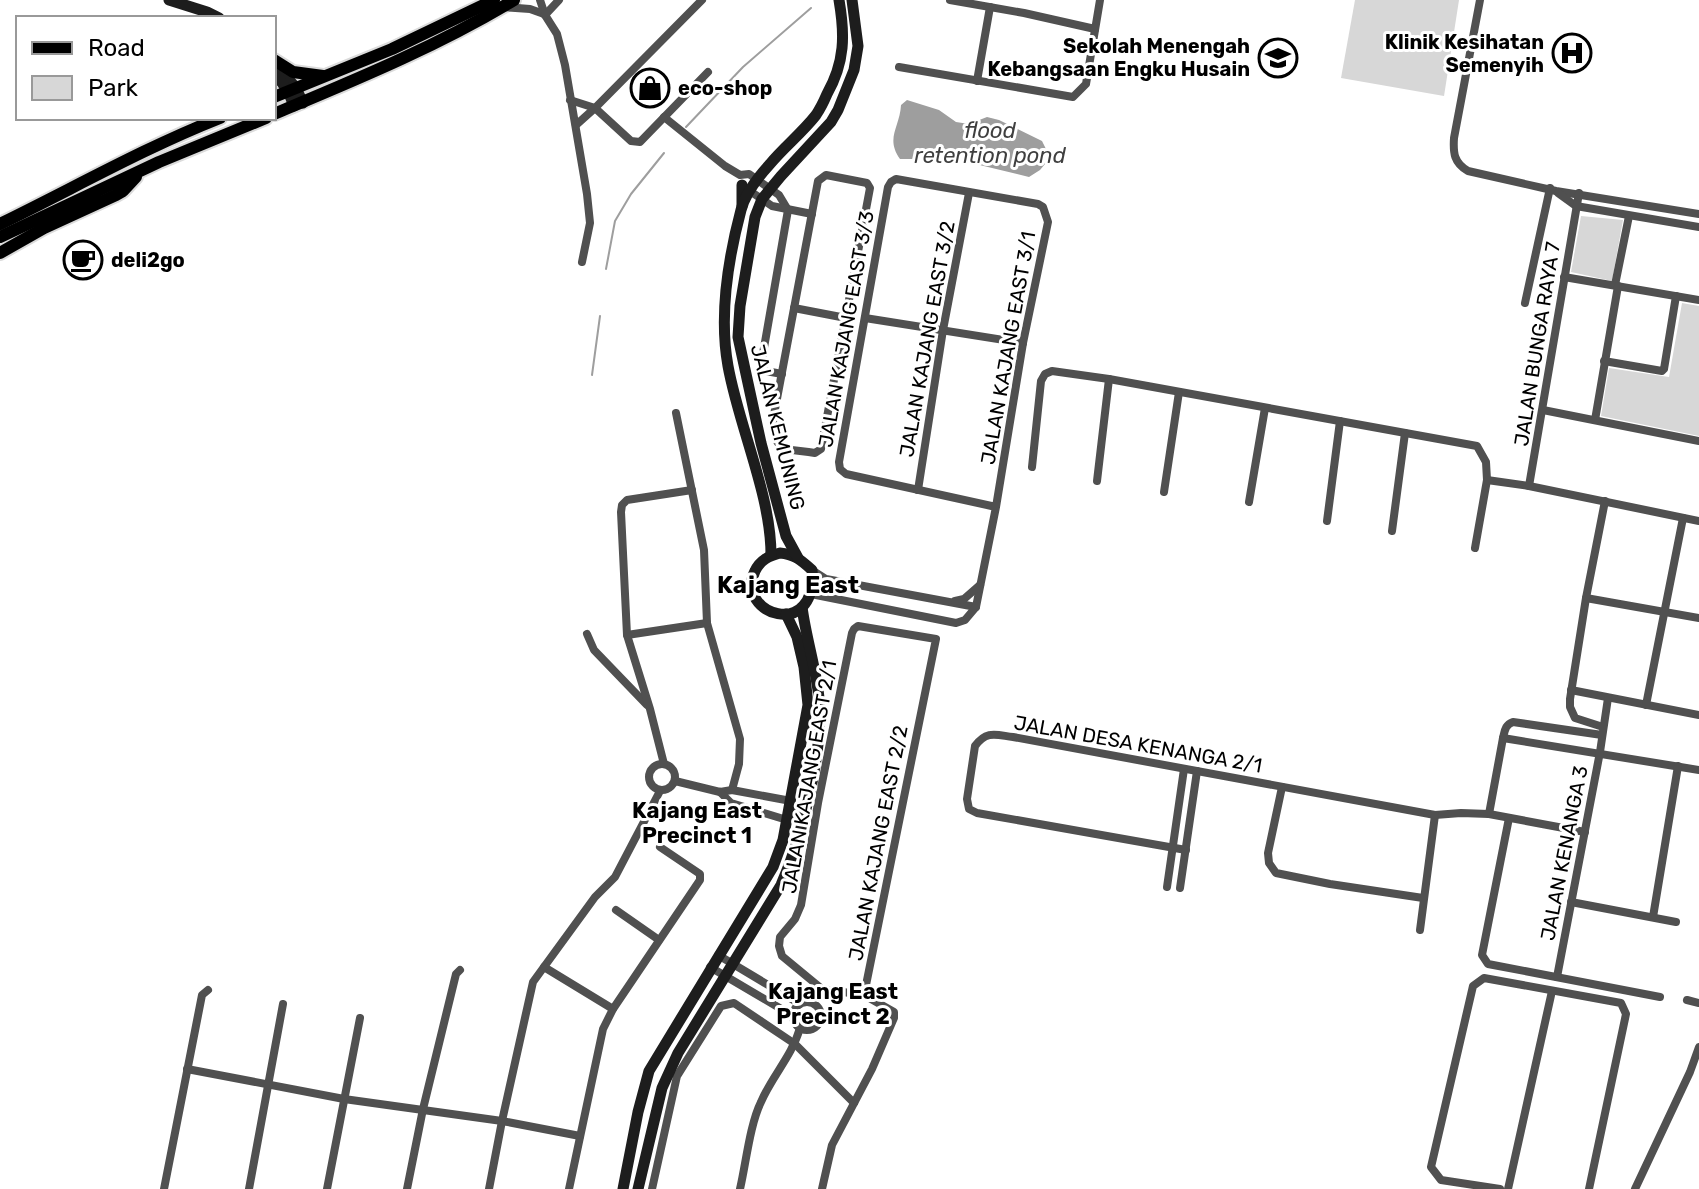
<svg xmlns="http://www.w3.org/2000/svg" width="1699" height="1189" viewBox="0 0 1699 1189" font-family="Rubik,sans-serif">
  <rect width="100%" height="100%" fill="#fff"/>
  <g fill="#d7d7d7">
    <path d="M1355,0H1459L1444,96L1341,78Z"/>
    <path d="M1581,216L1623,220L1612,281L1571,272Z"/>
    <path d="M1682,303L1699,306V436L1601,416L1609,368L1669,377Z"/>
  </g>
  <path fill="#9e9e9e" d="M907,100L939,110L956,122L969,124L987,117L999,120L1042,141L1047,151L1045,164L1040,170L1029,177L963,161L947,152L933,151L912,159H900C885,138 900,127 901,105Z"/>
  <g fill="none" stroke-linecap="round" stroke-linejoin="round">
    <g stroke="#9e9e9e" stroke-width="2">
      <path d="M686,127L743,67L811,8"/>
      <path d="M606,269L615,221L631,194L664,153"/>
      <path d="M592,375L600,316"/>
    </g>
    <g stroke="#dbdbdb" stroke-width="16">
      <g id="primary">
        <path d="M274,60L293,72L323,76"/>
        <path d="M274,97L392,49L494,0"/>
        <path d="M274,114C355,80 438,46 514,0"/>
        <path d="M0,224C74,188 144,148 220,118"/>
        <path d="M0,237L159,162L266,118"/>
        <path d="M0,253L44,228L116,195L123,191L136,177"/>
      </g>
    </g>
    <g stroke="#505050" stroke-width="8">
      <path d="M540,0L545,15L557,34L565,65L587,194L590,223L582,262"/>
      <path d="M950,0L1024,13L1095,29"/>
      <path d="M1480,0L1454,138C1453,153 1454,163 1468,171L1556,191L1699,214"/>
      <path d="M503,7L530,9L544,14"/>
      <path d="M545,15L559,0"/>
      <path d="M899,67L1073,97L1086,84L1100,0"/>
      <path d="M977,81L990,7"/>
      <path d="M570,100L595,108L631,141L640,142L708,72"/>
      <path d="M664,117L725,166L740,175L749,174L779,195L788,210L761,365L766,371L782,374"/>
      <path d="M576,125L595,108L702,0"/>
      <path d="M826,175L867,183L870,188L821,449L815,453C786,448 774,455 773,420L818,181Z"/>
      <path d="M747,189L772,206L812,214"/>
      <path d="M1558,193L1576,206L1699,227"/>
      <path d="M1564,277L1699,300"/>
      <path d="M1615,285L1629,216"/>
      <path d="M1525,303L1550,188"/>
      <path d="M794,308L846,318"/>
      <path d="M865,318L1023,343"/>
      <path d="M1604,361L1662,371L1664,369L1676,296"/>
      <path d="M1543,410L1699,441"/>
      <path d="M676,413L704,550L707,623L740,739L739,764L732,790"/>
      <path d="M1595,420L1618,286"/>
      <path d="M1032,467L1041,381L1045,374L1052,371L1109,379L1477,446L1486,462L1487,480L1475,548"/>
      <path d="M1487,480L1529,486L1699,521"/>
      <path d="M1097,481L1109,379"/>
      <path d="M1529,486L1579,193"/>
      <path d="M918,490L943,330L969,193"/>
      <path d="M1164,492L1179,392"/>
      <path d="M1249,502L1265,408"/>
      <path d="M1327,521L1340,421"/>
      <path d="M1392,531L1405,433"/>
      <path d="M812,570L826,579L976,607"/>
      <path d="M811,594L956,623L965,620L976,607L996,507L1023,343L1048,222L1043,207L1038,204L896,179L891,182L888,187L839,462L840,469L846,474L996,507"/>
      <path d="M1586,598L1699,618"/>
      <path d="M955,601L964,599L980,585"/>
      <path d="M587,634L594,650L647,705"/>
      <path d="M627,635L707,623"/>
      <path d="M1571,690L1699,715"/>
      <path d="M1646,705L1683,518"/>
      <path d="M1603,727L1575,718L1570,707V699L1586,598L1605,501"/>
      <path d="M1503,738L1699,770"/>
      <circle cx="662" cy="777" r="13"/>
      <path d="M664,764L650,709L627,635L621,512L622,505L627,500L692,490"/>
      <path d="M675,781L720,792L732,790L791,801L798,815L800,826"/>
      <path d="M1282,787L1268,853L1269,863L1276,873L1330,884L1423,898"/>
      <path d="M720,792L731,803L787,820L792,819"/>
      <path d="M1489,814L1503,738C1505,730 1505,725 1513,722L1602,735"/>
      <path d="M1509,818L1482,955L1488,964L1660,997"/>
      <path d="M1186,850L977,813L969,809L967,799L975,746C987,730 996,735 1013,737L1435,815L1461,813L1489,814L1585,832"/>
      <path d="M1167,887L1184,769"/>
      <path d="M1180,888L1197,771"/>
      <path d="M1571,902L1676,922"/>
      <path d="M616,910L659,940"/>
      <path d="M1653,917L1678,766"/>
      <path d="M1420,930L1435,815"/>
      <path d="M718,955L800,1004"/>
      <path d="M544,967L613,1009"/>
      <path d="M710,967L793,1016"/>
      <path d="M1557,977L1600,752L1608,698"/>
      <path d="M1687,1000L1699,1003"/>
      <circle cx="807" cy="1016" r="14"/>
      <path d="M187,1069L344,1099L502,1121L580,1136"/>
      <path d="M164,1189L202,995L208,990"/>
      <path d="M249,1189L283,1004"/>
      <path d="M327,1189L360,1018"/>
      <path d="M407,1189L423,1109L456,974L460,970"/>
      <path d="M489,1189L502,1121L533,982L595,897L615,877L660,791"/>
      <path d="M569,1189L603,1029L613,1009L700,880V874L660,847"/>
      <path d="M652,1189L677,1076L721,1006L734,1003L795,1044L854,1103"/>
      <path d="M740,1189C746,1163 750,1124 761,1102C772,1076 792,1056 800,1028"/>
      <path d="M822,1189L832,1145L872,1069L894,1018V1012L864,995L822,989L782,956L779,946L780,937L795,919L801,905L818,803L852,633L854,629L858,626L936,639L864,995"/>
      <path d="M1500,1189L1441,1180L1431,1167L1473,986L1484,978L1621,1003L1626,1014L1589,1189"/>
      <path d="M1508,1189L1552,991"/>
      <path d="M1635,1189L1690,1072L1699,1047"/>
    </g>
    <g stroke="#1d1d1d" stroke-width="11">
      <path d="M169,0L207,12L219,18"/>
      <path d="M274,63L296,88L303,103"/>
      <path d="M274,72L288,91L294,106"/>
      <path d="M742,185V206"/>
      <path d="M780,553C794,554 801,560 812,570C818,642 734,614 755,571C760,560 769,556 780,553Z"/>
      <path d="M771,555C771,495 739,427 728,366C719,316 728,259 741,210C745,194 759,176 770,164C784,147 802,133 816,115C820,109 824,101 827,94C845,62 845,35 839,0"/>
      <path d="M798,558L786,536L761,443L738,337L740,306L755,217L762,199L781,176L831,122L838,110L854,70L858,46L852,0"/>
      <path d="M623,1189L638,1112L649,1071L773,867L783,840L808,705L804,667L797,637L786,614"/>
      <path d="M638,1189L662,1088L678,1053L781,885C802,837 824,751 819,698C816,668 806,638 802,607"/>
    </g>
    <use href="#primary" stroke="#000" stroke-width="12"/>
  </g>
  <defs>
    <g id="hospital-ring" transform="scale(2)"><circle r="9.5" fill="#fff" stroke="#000" stroke-width="1.5"/><path d="M-5-5h3v3.5h4V-5h3V5h-3V1.5h-4V5h-3Z" fill="#000"/></g>
    <g id="school-ring" transform="scale(2)"><circle r="9.5" fill="#fff" stroke="#000" stroke-width="1.5"/><path d="M0-5L7-2L0 1L-7-2ZM-4 1L0 2.5L4 1V4Q0 6-4 4Z" fill="#000"/></g>
    <g id="shop-ring" transform="scale(2)"><circle r="9.5" fill="#fff" stroke="#000" stroke-width="1.5"/><path d="M-5-2.5h2.3a2.7 3.5 0 0 1 5.4 0H5L5.5 6h-11ZM-1.5-2.5h3a1.5 2.3 0 0 0-3 0Z" fill="#000"/></g>
    <g id="cafe-ring" transform="scale(2)"><circle r="9.5" fill="#fff" stroke="#000" stroke-width="1.5"/><path d="M-5.5-4.5H6V0H3Q3 3.5 0 3.5H-2.5Q-5.5 3.5-5.5 0ZM3-3.2v2h1.7v-2ZM-6 4.5H4V6H-6Z" fill="#000"/></g>
  </defs>
  <g fill-rule="evenodd">
    <use href="#hospital-ring" x="1572" y="53"/>
    <use href="#school-ring" x="1278" y="58"/>
    <use href="#shop-ring" x="650" y="88"/>
    <use href="#cafe-ring" x="83" y="260"/>
  </g>
  <g text-anchor="middle" stroke-width="6" stroke-linejoin="round" paint-order="stroke">
    <g font-size="20" font-weight="bold" fill="#000" stroke="#fff" text-anchor="end">
      <text x="1544" y="49">Klinik Kesihatan<tspan x="1544" dy="23">Semenyih</tspan></text>
      <text x="1250" y="53">Sekolah Menengah<tspan x="1250" dy="23">Kebangsaan Engku Husain</tspan></text>
      <text x="678" y="95" text-anchor="start">eco-shop</text>
      <text x="111" y="267" text-anchor="start">deli2go</text>
    </g>
    <g font-size="20" fill="#000" stroke="#fff">
      <text transform="translate(846 329) rotate(-80)" y="7">JALAN KAJANG EAST 3/3</text>
      <text transform="translate(927 339) rotate(-80)" y="7">JALAN KAJANG EAST 3/2</text>
      <text transform="translate(1537 344) rotate(-81)" y="7">JALAN BUNGA RAYA 7</text>
      <text transform="translate(1008 348) rotate(-80)" y="7">JALAN KAJANG EAST 3/1</text>
      <text transform="translate(778 427) rotate(76)" y="7">JALAN KEMUNING</text>
      <text transform="translate(1138 744) rotate(10)" y="7">JALAN DESA KENANGA 2/1</text>
      <text transform="translate(809 777) rotate(-80)" y="7">JALAN KAJANG EAST 2/1</text>
      <text transform="translate(878 843) rotate(-79)" y="7">JALAN KAJANG EAST 2/2</text>
      <text transform="translate(1564 853) rotate(-79)" y="7">JALAN KENANGA 3</text>
    </g>
    <g font-size="22" font-style="italic" fill="#3f3f3f" stroke="#fff">
      <text x="990" y="138">flood<tspan x="990" dy="25">retention pond</tspan></text>
    </g>
    <g font-size="22" font-weight="bold" fill="#000" stroke="#fff">
      <text x="697" y="818">Kajang East<tspan x="697" dy="25">Precinct 1</tspan></text>
      <text x="833" y="999">Kajang East<tspan x="833" dy="25">Precinct 2</tspan></text>
    </g>
    <g font-size="24" font-weight="bold" fill="#000" stroke="#fff">
      <text x="788" y="593">Kajang East</text>
    </g>
  </g>
  <rect x="16" y="16" width="260" height="104" fill="#ffffff" stroke="#999999" stroke-width="2"/>
  <rect x="32" y="42" width="40" height="12" fill="#000000" stroke="#999999" stroke-width="2"/>
  <text x="88" y="56" font-size="24" fill="#000000">Road</text>
  <rect x="32" y="76" width="40" height="24" fill="#d7d7d7" stroke="#999999" stroke-width="2"/>
  <text x="88" y="96" font-size="24" fill="#000000">Park</text>
</svg>
